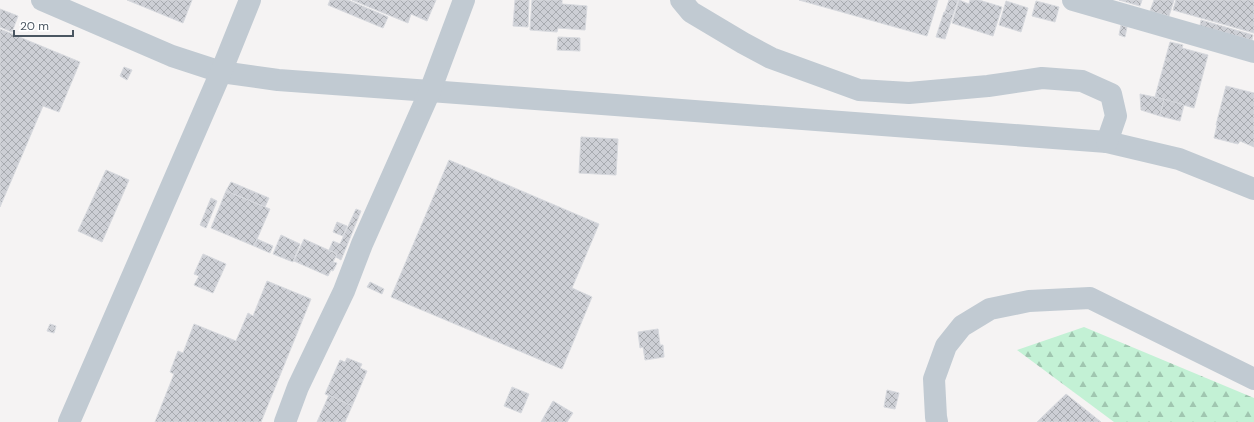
<svg xmlns="http://www.w3.org/2000/svg" width="1254" height="422" viewBox="0 0 1254 422" font-family="'DM Sans',sans-serif">
  <defs>
    <pattern id="forest-firs" width="22" height="20" patternUnits="userSpaceOnUse"><rect width="22" height="20" fill="#c3f1d5"/><path d="M5 1l3.5 6h-7zM16 11l3.5 6h-7z" fill="#a0c6b0"/></pattern>
    <pattern id="building-cross-hatch" width="8" height="8" patternUnits="userSpaceOnUse"><rect width="8" height="8" fill="#cdcfd5"/><path d="M0 0l8 8M0 8l8-8" fill="none" stroke="#a8abb0"/></pattern>
  </defs>
  <rect width="100%" height="100%" fill="#f5f3f3"/>
  <path fill="url(#forest-firs)" d="M1084,327L1254,398V422H1114L1017,350Z"/>
  <g fill="url(#building-cross-hatch)" stroke="#d7d9de">
    <path d="M127,0H192L183,23Z"/>
    <path d="M330,0H348L388,17L383,28L328,5Z"/>
    <path d="M352,0H436L427,21L411,14L408,23Z"/>
    <path d="M515,0H529L528,27L513,26Z"/>
    <path d="M532,0H562V4L587,6L585,30L558,28L557,32L530,30Z"/>
    <path d="M799,0H938L927,36Z"/>
    <path d="M949,0H958L953,15L945,12Z"/>
    <path d="M959,0L969,4L970,0H979L1002,7L993,36L952,23Z"/>
    <path d="M1119,0H1142L1140,6Z"/>
    <path d="M1154,0H1174L1169,16L1150,11Z"/>
    <path d="M1176,0H1254V33L1173,10Z"/>
    <path d="M1006,1L1028,8L1021,32L999,25Z"/>
    <path d="M1036,1L1059,7L1055,22L1032,16Z"/>
    <path d="M0,9L18,16L12,32L0,27Z"/>
    <path d="M944,12L953,15L945,39L936,37Z"/>
    <path d="M1201,20L1253,35L1252,40L1200,26Z"/>
    <path d="M1121,25L1127,27L1125,37L1119,35Z"/>
    <path d="M0,29L80,62L59,112L43,106L0,207Z"/>
    <path d="M558,37L580,38V51L557,50Z"/>
    <path d="M1170,42L1183,45L1182,48L1208,55L1194,108L1155,97Z"/>
    <path d="M124,67L132,70L127,80L120,76Z"/>
    <path d="M1226,86L1254,93V147L1240,141L1238,144L1214,138L1217,125H1216Z"/>
    <path d="M1140,94L1164,99L1160,116L1141,110Z"/>
    <path d="M1164,99L1184,105L1180,121L1160,116Z"/>
    <path d="M581,137L618,139L616,175L579,173Z"/>
    <path d="M449,160L599,224L572,288L592,297L562,369L391,297Z"/>
    <path d="M106,170L129,180L102,242L78,231Z"/>
    <path d="M231,182L269,198L265,207L226,191Z"/>
    <path d="M226,191L270,209L254,246L211,228Z"/>
    <path d="M211,198L217,201L206,228L200,225Z"/>
    <path d="M356,209L361,211L341,260L336,257L337,254L329,250L333,241L340,244Z"/>
    <path d="M337,222L347,226L343,236L333,232Z"/>
    <path d="M281,235L300,244L293,262L273,254Z"/>
    <path d="M257,239L273,246L270,253L254,246Z"/>
    <path d="M304,239L337,254L333,262L337,263L333,271L331,270L328,276L294,261Z"/>
    <path d="M203,254L226,264L213,293L194,285L199,276L194,274Z"/>
    <path d="M267,281L311,299L261,422H155L174,374L170,372L178,351L183,353L194,324L236,341L248,313L253,316Z"/>
    <path d="M370,282L384,289L382,294L367,287Z"/>
    <path d="M50,324L56,326L54,333L47,331Z"/>
    <path d="M658,329L660,345H663L664,357L645,360L643,347L640,348L638,332Z"/>
    <path d="M347,358L362,364L360,368L367,371L352,406L325,394L340,360L345,362Z"/>
    <path d="M512,387L529,394L521,413L504,406Z"/>
    <path d="M887,390L899,393L895,409L884,407Z"/>
    <path d="M1066,394L1101,422H1037Z"/>
    <path d="M329,395L352,406L345,422H317Z"/>
    <path d="M553,401L573,413L567,422H541Z"/>
  </g>
  <g fill="none" stroke-linecap="round" stroke-linejoin="round">
    <g stroke="#c1cad2" stroke-width="22">
      <path d="M42,0L172,56L221,72L278,80L430,91L1107,142L1179,159L1254,189"/>
      <path d="M681,0L691,12L743,43L771,58L859,90L909,93L988,86L1042,78L1082,81L1111,94L1116,116L1107,142"/>
      <path d="M1073,0L1254,52"/>
      <path d="M69,422L221,72L250,0"/>
      <path d="M285,422L298,387L344,291L362,244L430,91L464,0"/>
      <path d="M937,422L936,417L934,379L946,346L962,326L990,309L1029,301L1090,298L1254,379"/>
    </g>
  </g>
  <path d="M14 30v6h59v-6" fill="none" stroke="#4a5661" stroke-width="2"/>
  <text x="20" y="30" font-size="12" fill="#4a5661" stroke="#ffffff" stroke-width="3" paint-order="stroke">20 m</text>
</svg>
